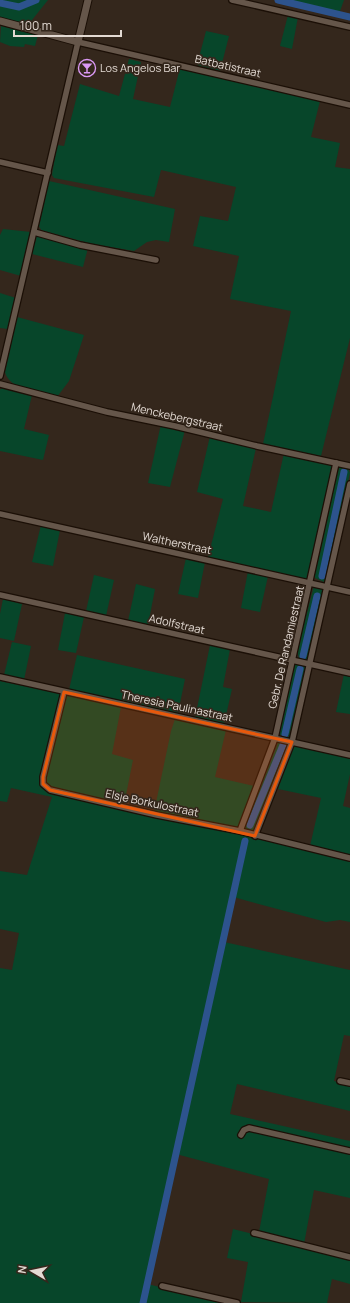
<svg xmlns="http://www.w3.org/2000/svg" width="350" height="1303" viewBox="0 0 350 1303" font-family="Manrope,sans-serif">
  <rect width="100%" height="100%" fill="#34271c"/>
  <g fill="#07462a">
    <path d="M0,0H48L28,25L0,18Z"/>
    <path d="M278,0H344L339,14Z"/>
    <path d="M288,15L298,17L292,49L280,46Z"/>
    <path d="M1,26L38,35L35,46L25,44L24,47L10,46L0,42Z"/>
    <path d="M206,31L229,36L220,71L197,65Z"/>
    <path d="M129,59L141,62L133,99L170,107L180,68L320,101L311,137L340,143L335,167L350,169V338L321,456L263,444L291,311L230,299L239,256L193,246L200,216L228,221L236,187L161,170L154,197L54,178L52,175L57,145L64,146L80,84L119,96Z"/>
    <path d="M49,181L175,209L169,242L156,240L147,242L134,251L92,244L41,230L39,226Z"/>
    <path d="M3,229L31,232L21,276L0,270V235Z"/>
    <path d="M37,234L88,248L83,267L32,254Z"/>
    <path d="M0,293L16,298L8,329L0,328Z"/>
    <path d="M17,317L84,335L69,381L57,397C42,393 9,390 5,372Z"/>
    <path d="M3,386L20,393L32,395L24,429L49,435L43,460L0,451V390Z"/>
    <path d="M161,424L185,430L170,487L148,483Z"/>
    <path d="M210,436L256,448L243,506L271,512L284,453L331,465L333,468L307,578L305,580L208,557L223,499L197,492Z"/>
    <path d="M339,467L348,468L350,473L327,580L324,582L315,578V575Z"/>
    <path d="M41,525L60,530L53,566L32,562Z"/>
    <path d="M186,558L205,562L198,598L178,594Z"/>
    <path d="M248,571L268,576L260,612L241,608Z"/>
    <path d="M94,575L114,580L106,616L86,611Z"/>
    <path d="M136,584L155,589L148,625L128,621Z"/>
    <path d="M314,586L323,589L324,592L309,657L306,660L299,658L297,651Z"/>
    <path d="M3,599L22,604L14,641L0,638V614Z"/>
    <path d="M65,613L84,617L76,653L58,650Z"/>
    <path d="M12,642L31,646L24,680L4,675Z"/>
    <path d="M210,645L230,649L223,687L232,689L224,724L195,718Z"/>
    <path d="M77,655L185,679L178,713L69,690Z"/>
    <path d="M295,664L303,665L307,669L289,736L287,738L279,734Z"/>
    <path d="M344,674L350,676V714L336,712Z"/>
    <path d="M0,681L61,694L41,777L53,793L240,833L350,861V922L340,920L326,922L233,897L224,942L350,970V1036L344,1035L334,1081L350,1085V1111L237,1084L230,1114L350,1141V1198L314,1190L304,1244L259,1232L269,1179L176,1154L147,1284L230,1303H0V968L12,970L19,933L0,929V871L27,875L52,797L11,788L7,802L0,801Z"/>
    <path d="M70,695L121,707L112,754L133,760L124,805L52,788L46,783L45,778L66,696Z"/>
    <path d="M175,719L226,730L215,777L254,786L238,829L154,812L171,731Z"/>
    <path d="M279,741L289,745L253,833L244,830Z"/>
    <path d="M294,745L350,758V774L343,806L350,808V855L310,846L321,798L278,789Z"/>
    <path d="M233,1229L350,1258V1284L332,1279L327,1303L241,1302L248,1262L227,1258Z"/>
  </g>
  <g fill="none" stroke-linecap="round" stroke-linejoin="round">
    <g stroke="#2d538d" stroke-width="7">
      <path d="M278,0L350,17"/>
      <path d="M0,3L19,7L36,0"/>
      <path d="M322,576L344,472"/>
      <path d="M303,656L317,596"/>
      <path d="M285,734L300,669"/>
      <path d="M250,825L283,745"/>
      <path d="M143,1303L245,841"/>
    </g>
    <g stroke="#1b0f06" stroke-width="8">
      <g id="minor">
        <path d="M232,0L350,27"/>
        <path d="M0,162L48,173"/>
        <path d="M34,232L80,245L156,260"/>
        <path d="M0,376L78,42L350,105"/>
        <path d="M0,384L107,412L175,426L257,446L350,466"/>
        <path d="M0,514L350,592"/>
        <path d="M0,595L350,673"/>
        <path d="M0,677L350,755"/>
        <path d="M64,692L43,777V784L50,790L157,815L240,831L350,858"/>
        <path d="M240,831L275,738L336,463"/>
        <path d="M255,836L292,742L350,484"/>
        <path d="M340,1081L350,1083"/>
        <path d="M241,1135L244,1130L249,1128L350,1151"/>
        <path d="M254,1233L350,1257"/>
        <path d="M162,1286L237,1303"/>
      </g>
    </g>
    <g stroke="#1b0f06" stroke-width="9">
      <path id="tertiary" d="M0,21L78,42L88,0"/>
    </g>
    <use href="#minor" stroke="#65564a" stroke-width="5.5"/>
    <use href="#tertiary" stroke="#65564a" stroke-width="7"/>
  </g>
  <path fill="#e8590c" fill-opacity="0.2" stroke="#e8590c" stroke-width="3" stroke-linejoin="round" d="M64,692L292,742L255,836L50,790L43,784V777Z"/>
  <defs>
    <g id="bar-ring" transform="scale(0.9)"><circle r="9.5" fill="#34271c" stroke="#db99f5" stroke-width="1.5"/><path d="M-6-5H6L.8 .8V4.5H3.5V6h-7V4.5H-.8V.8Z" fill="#db99f5"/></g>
  </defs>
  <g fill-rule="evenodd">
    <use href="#bar-ring" x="87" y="68"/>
  </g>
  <g text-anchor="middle" stroke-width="3.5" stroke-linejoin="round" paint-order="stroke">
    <g font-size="11" fill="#e3dad3" stroke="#34271c">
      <text transform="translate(228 66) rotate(13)" y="4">Batbatistraat</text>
      <text transform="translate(177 417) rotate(13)" y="4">Menckebergstraat</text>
      <text transform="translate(177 543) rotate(12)" y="4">Waltherstraat</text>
      <text transform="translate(177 624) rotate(13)" y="4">Adolfstraat</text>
      <text transform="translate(286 647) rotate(-77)" y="4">Gebr. De Randamiestraat</text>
      <text transform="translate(177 706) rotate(12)" y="4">Theresia Paulinastraat</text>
      <text transform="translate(152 803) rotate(12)" y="4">Elsje Borkulostraat</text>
    </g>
    <g font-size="11" fill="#e3dad3" stroke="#34271c" text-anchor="start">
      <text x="100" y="72">Los Angelos Bar</text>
    </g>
  </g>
  <g transform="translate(32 1271) rotate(279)" stroke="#34271c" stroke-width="3" paint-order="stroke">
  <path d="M0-3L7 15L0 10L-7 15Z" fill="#e3dad3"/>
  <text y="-6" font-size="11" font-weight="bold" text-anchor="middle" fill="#e3dad3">N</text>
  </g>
  <path d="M14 30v6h107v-6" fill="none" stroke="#e3dad3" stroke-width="2"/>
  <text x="20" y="30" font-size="12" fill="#e3dad3" stroke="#34271c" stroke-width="3" paint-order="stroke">100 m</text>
</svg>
